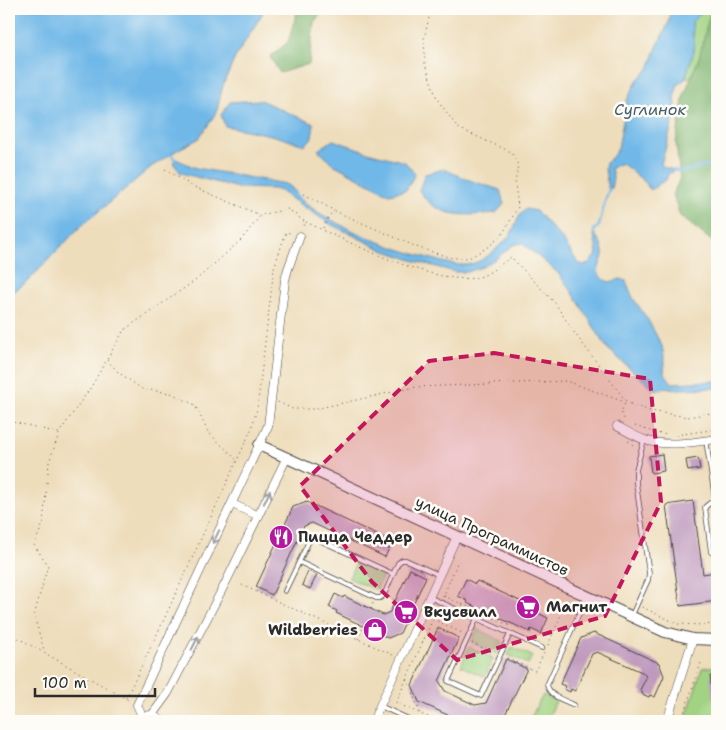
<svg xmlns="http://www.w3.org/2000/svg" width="726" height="730" viewBox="0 0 726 730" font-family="'Shantell Sans',sans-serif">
  <rect width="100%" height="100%" fill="#fdfcf7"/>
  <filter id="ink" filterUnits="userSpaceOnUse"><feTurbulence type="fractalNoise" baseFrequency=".02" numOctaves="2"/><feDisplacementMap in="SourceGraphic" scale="10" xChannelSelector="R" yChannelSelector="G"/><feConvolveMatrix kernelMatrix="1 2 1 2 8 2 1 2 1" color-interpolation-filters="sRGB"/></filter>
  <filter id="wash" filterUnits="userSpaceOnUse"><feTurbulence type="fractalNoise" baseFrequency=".0096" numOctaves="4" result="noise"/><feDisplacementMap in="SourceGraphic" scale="20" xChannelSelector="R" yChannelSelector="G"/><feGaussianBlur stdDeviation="1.12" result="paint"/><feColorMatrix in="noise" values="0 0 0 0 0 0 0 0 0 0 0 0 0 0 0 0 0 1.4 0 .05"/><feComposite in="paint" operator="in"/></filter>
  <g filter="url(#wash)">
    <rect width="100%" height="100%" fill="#edb"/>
    <g fill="#a1d382" stroke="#667f56">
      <path d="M705,9H717V65L685,79L694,50L692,22Z"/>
      <path d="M356,562L384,574L376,590L349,578Z"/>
      <path d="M477,629L502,641L497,654L471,642Z"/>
      <path d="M469,647L493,658L485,677L461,666Z"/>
      <path d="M512,647L532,656L528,664L508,655Z"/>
      <path d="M717,666V721H685L702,668Z"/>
      <path d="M543,695L556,701L547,721H529Z"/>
    </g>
    <g fill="#80b570" stroke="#56704e">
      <path d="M298,9H325L314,22L309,64L280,73L270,57L288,42Z"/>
      <path d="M711,9H717V245L680,216L673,194L680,178L676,143L684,95L699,58Z"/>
    </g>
    <g fill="#70b8e8" stroke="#4e728a">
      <path d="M9,9H265L235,58L223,85L217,110L211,121L198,139L179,149L151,167L79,228L27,282L9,295Z"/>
      <path d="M670,9H705L692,22L694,50L685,79L678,84L675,94L676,111L661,164L665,168L676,170L668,174L666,180L660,183L653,189H649L646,183L623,164H619L611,168L613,178L611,189L608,188L605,169L606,163L613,156L618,148L627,100L638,79L649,69L657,47L669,22Z"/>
      <path d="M260,100L314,124L312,138L305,145L271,135L225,126L221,115L230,102Z"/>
      <path d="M333,140L371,153L405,162L415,174L406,190L389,194L333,164L318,150Z"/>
      <path d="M176,159L196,168L286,184C294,187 299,199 307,205C344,230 387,247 429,258C440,261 452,265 463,265C471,265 478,262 485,258C493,252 504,243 510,235C516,226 517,216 526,209L536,211L563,240L578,263L583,265L589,263L597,254L594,233C598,239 604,247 603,255C601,267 591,274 609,282L621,279L626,281L633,298L648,320L662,346L665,362L664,372L672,383L717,381V388L675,389L665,387L659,390L653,389L607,348L571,290L557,272L522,243L513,245L497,258L482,267L468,272H455L415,261L383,250L330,224L280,191L274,189L238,188L181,173L173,163Z"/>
      <path d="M444,169L466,179L500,190L504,204L496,213C465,216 437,219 419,190L425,174Z"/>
    </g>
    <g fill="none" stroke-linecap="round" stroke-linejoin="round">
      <g stroke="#70b8e8" stroke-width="2.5">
        <path d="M169,152L177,162"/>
        <path d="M674,170L682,172L717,163"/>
        <path d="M594,235V230L599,226L605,201L610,187"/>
      </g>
    </g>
    <g id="blocks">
      <g fill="#bf9abe">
        <path d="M662,454L664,471L651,473L649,456Z"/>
        <path d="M698,458L700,469L688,471L686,460Z"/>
        <path d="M693,501L703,574L715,572L717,601L680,606L666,505Z"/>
        <path d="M307,502L392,542L385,557L312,523L304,526L272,595L256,587L293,507Z"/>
        <path d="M410,569L426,577L400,633L388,638L336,613L337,611L329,607L335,594L343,598L344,596L383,615L390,612Z"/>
        <path d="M308,571L317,575L310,589L302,585Z"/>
        <path d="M466,579L475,584L477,581L539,610L538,613L548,618L541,634L531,629L530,632L467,603L468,601L458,596Z"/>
        <path d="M438,628L459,638L439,681L445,691L475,705L486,703L506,659L527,669L502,721H461L419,702L412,685Z"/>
        <path d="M594,633L659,663L664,676L655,697L650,695L649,697L642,694L643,692L640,690L646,678L644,673L597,652L592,654L575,691L571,689L570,692L564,689L565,686L560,684L581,638Z"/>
        <path d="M710,676H717V700H713Z"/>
      </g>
    </g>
  </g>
  <g filter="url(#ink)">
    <use href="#blocks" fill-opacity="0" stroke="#484641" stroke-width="1"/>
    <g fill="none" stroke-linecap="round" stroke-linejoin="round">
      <g stroke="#484641" stroke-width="5.5">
        <g id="service">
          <path d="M706,440L715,499H717"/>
          <path d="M715,499L705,507L711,552L717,556"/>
          <path d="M393,574L315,538H312L309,541L299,562L376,598H380L384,595L398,563L402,560H406L439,575"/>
          <path d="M285,591L299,562"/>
          <path d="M429,597L542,648"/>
          <path d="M632,615L648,580L649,573L636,483V470L644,440"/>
          <path d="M477,618L448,681L481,696L510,634"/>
          <path d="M574,705C564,700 550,697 547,685L586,598"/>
          <path d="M380,706L413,721"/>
        </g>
      </g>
      <g stroke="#484641" stroke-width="9">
        <g id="minor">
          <path d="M617,426C626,431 636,437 645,440C667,447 695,442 717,439"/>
          <path d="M232,504L259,516"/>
          <path d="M152,715L168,693L226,582L287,457"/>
          <path d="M162,721L152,715L142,716L137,705L268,426L285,280L288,269L300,236"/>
          <path d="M373,721L457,536"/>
          <path d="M667,721L693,639"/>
        </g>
      </g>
      <g stroke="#484641" stroke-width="12">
        <path id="tertiary" d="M259,445L665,632L693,639L717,640"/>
      </g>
      <g stroke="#484641" stroke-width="1" stroke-dasharray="1 4" stroke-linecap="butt">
        <path d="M165,169L192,186L260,215"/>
        <path d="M304,194L335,211L419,248L452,258H469L488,247L502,235L518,207L515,184L518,165L511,152L458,128L437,99L425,64L424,38L430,14L434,9"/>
        <path d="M306,222C342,239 445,291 482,276C492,272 502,263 511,257L555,303L573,331L626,401L621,412L625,421"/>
        <path d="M323,228L329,216L334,211"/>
        <path d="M107,360L118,372L142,389L171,393L195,405L208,432L236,459"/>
        <path d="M278,402L293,409H315L416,387L566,381L650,411L688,417L717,412"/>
        <path d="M9,421L59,433L91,387L124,330L196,280L241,240L261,215L288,209L305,222L303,228"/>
        <path d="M635,426L656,433L667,435"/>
        <path d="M676,435L717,429"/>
        <path d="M628,441L636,447"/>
        <path d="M242,585L393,655"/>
        <path d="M444,596L511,626"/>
        <path d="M389,597L395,600"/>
        <path d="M443,597L458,561"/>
        <path d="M642,607L678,624L705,625L717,623"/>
        <path d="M371,609L373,603"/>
        <path d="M433,619L464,634"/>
        <path d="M9,633L130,701"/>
        <path d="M358,639L364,626"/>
        <path d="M472,643L493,653"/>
        <path d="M548,645L564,608"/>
        <path d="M45,653L34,616L48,565L34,545L43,524L49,462L59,434"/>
        <path d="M507,658L535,671L544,653"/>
        <path d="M407,679L420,713"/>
        <path d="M126,698L160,628L251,430L257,409L274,268L286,232L293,234"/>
        <path d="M437,721L396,703L438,607"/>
        <path d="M681,721L701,663"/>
      </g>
      <use href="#service" stroke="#fff" stroke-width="4"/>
      <use href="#minor" stroke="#fff" stroke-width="8"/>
      <use href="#tertiary" stroke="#fff" stroke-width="10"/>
    </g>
    <defs><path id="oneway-shaft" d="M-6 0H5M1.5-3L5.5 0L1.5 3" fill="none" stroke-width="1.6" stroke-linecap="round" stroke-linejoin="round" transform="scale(1.25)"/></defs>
    <g stroke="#a0a0a0">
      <use href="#oneway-shaft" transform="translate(267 497) rotate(-65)"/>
      <use href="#oneway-shaft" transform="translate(216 537) rotate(115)"/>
      <use href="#oneway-shaft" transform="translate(195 643) rotate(-63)"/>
    </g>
  </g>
  <path fill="#c2185b" fill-opacity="0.2" stroke="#c2185b" stroke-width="4" stroke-dasharray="10 6" stroke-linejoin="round" d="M494,353L650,379L661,502L605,616L457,660L372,582L300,486L429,361Z"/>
  <defs>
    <g id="restaurant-disc" transform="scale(1.25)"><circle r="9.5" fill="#b5179e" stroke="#fdfcf7"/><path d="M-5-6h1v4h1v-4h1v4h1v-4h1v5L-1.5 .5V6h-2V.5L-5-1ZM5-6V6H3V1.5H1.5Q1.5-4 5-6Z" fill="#fff"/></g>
    <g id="supermarket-disc" transform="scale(1.25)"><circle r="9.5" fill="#b5179e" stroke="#fdfcf7"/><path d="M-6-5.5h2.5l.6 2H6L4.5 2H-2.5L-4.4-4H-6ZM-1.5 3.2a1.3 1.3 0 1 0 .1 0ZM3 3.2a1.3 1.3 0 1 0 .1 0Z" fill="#fff"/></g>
    <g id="shop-disc" transform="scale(1.25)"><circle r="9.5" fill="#b5179e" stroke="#fdfcf7"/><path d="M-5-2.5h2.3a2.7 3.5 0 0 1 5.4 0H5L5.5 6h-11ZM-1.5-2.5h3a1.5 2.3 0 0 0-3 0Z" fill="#fff"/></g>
  </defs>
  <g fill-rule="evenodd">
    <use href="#restaurant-disc" x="281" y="537"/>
    <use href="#supermarket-disc" x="528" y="607"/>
    <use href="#supermarket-disc" x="406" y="612"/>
    <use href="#shop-disc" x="375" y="630"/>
  </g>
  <g text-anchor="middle" stroke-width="5" stroke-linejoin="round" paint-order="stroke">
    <g font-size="15" fill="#2b2b2b" stroke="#fdfcf7">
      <text transform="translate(492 536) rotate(25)" y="5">улица Программистов</text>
    </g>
    <g font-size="15" font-weight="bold" fill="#2b2b2b" stroke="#fdfcf7" text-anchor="start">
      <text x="298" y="542">Пицца Чеддер</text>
      <text x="546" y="612">Магнит</text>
      <text x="424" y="617">Вкусвилл</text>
      <text x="358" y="635" text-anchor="end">Wildberries</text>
    </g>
    <g font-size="16" font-style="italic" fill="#435c6d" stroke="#fdfcf7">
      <text x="650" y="115">Суглинок</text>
    </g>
  </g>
  <rect width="726" height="730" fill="none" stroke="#fdfcf7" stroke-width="30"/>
  <path d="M35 688v8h120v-8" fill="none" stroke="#2b2b2b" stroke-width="2.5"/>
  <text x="42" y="688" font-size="15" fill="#2b2b2b" stroke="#fdfcf7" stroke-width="4" paint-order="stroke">100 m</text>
</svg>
